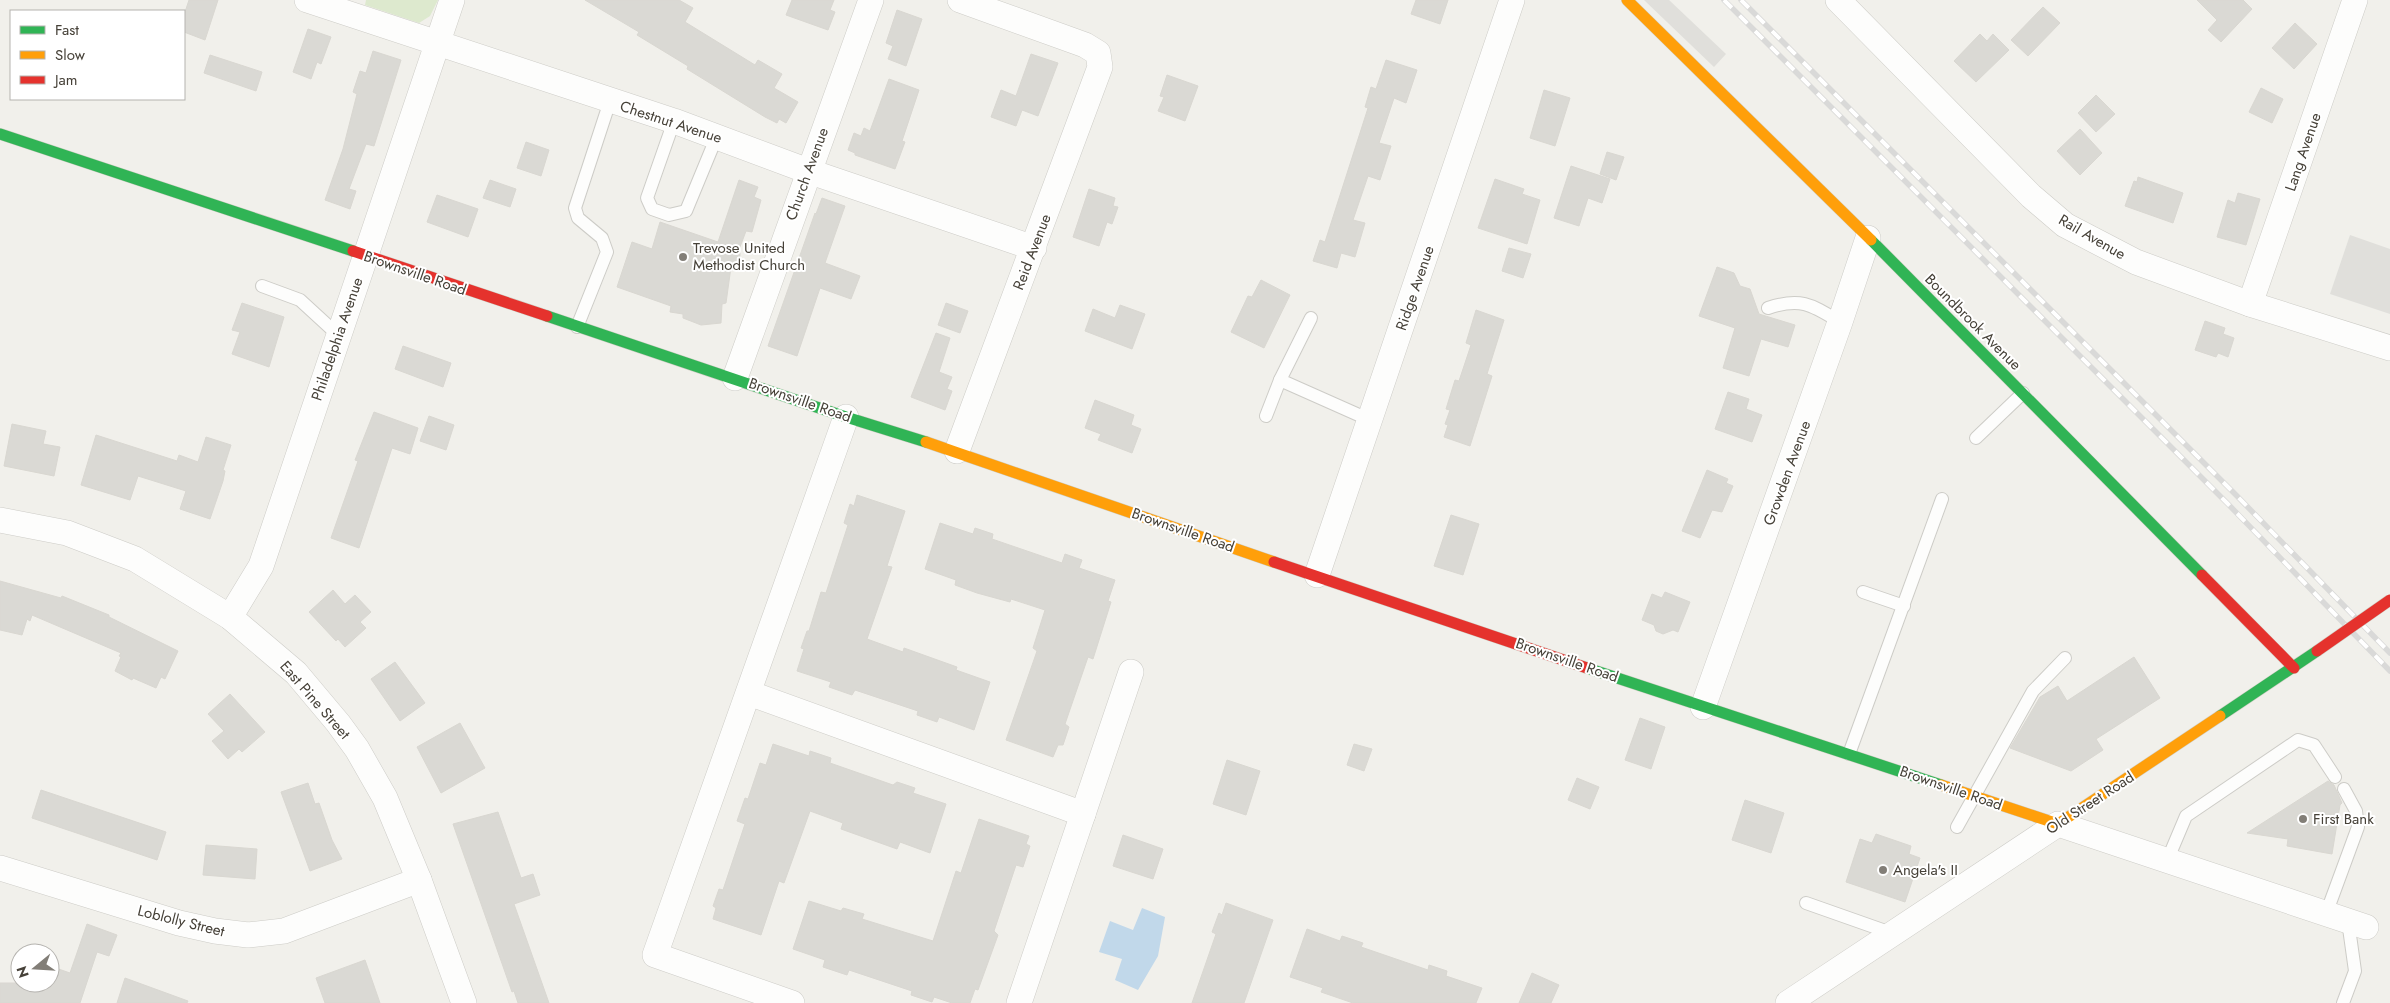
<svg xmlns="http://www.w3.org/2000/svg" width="2390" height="1003" viewBox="0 0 2390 1003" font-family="Jost,sans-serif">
  <rect width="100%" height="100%" fill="#f1f0eb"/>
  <path fill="#dde9ce" d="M366,0H438L430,16L419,23L365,5Z"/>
  <g fill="#e0dfdb">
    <path d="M1644,0H1669L1726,54L1714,67Z"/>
    <path d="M2350,235L2390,249V314L2330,294Z"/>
  </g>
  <path fill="#c1d8ea" d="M1142,908L1165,917L1158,956L1138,990L1115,980L1122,959L1099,952L1110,921L1133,930Z"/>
  <g fill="#dad9d4" stroke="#d9d7d1">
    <path d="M189,0H218L205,40L184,32V15Z"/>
    <path d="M585,0H679L693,8L685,22L755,65L758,60L782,74L774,88L798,102L786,123L779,119L777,123L765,117L687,69L688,66L637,35L639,32Z"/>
    <path d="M792,0H834L830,10L835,12L828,30L786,15Z"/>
    <path d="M1416,0H1448L1440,24L1411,14Z"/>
    <path d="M2197,0H2243L2252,9L2221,42L2208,30L2217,20Z"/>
    <path d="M2043,7L2060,23L2028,56L2011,40Z"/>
    <path d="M897,10L922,19L906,66L888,59L893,46L886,43Z"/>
    <path d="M2295,23L2317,44L2294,69L2272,48Z"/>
    <path d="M308,29L331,37L321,64L317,62L311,79L293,72Z"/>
    <path d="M1980,34L1987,41L1993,34L2009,50L1976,82L1954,61Z"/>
    <path d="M373,51L401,60L374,146L366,144L349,189L356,191L350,209L325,200L343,149L357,94L353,92L360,71L366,73Z"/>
    <path d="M1031,54L1058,63L1038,116L1022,110L1016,126L991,117L1001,90L1016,96Z"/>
    <path d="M210,55L262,72L256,91L204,73Z"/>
    <path d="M1386,60L1417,70L1406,103L1394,98L1379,143L1391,146L1380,180L1368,176L1353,220L1365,223L1355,257L1341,253L1337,268L1313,261L1320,240L1325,242L1368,108L1365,107L1371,87L1376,89Z"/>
    <path d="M1167,75L1198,86L1185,121L1158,111L1164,97L1160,96Z"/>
    <path d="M889,79L919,90L902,141L905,142L895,169L855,155V153L848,150L854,133L861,136L864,128L870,131Z"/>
    <path d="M2261,88L2283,99L2272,123L2249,112Z"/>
    <path d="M1544,90L1570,98L1555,146L1530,138Z"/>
    <path d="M2096,95L2115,114L2096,132L2078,113Z"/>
    <path d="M2080,129L2102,153L2080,175L2057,151Z"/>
    <path d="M526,142L549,150L541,176L517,168Z"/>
    <path d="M1607,152L1624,157L1616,180L1600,174Z"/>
    <path d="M1571,166L1610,179L1602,203L1588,198L1579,226L1554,218Z"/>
    <path d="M2138,177L2183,193L2173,223L2125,206L2134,181L2137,182Z"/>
    <path d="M1495,179L1524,189L1522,194L1540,200L1527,244L1478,228Z"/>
    <path d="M490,180L516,189L510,207L483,198Z"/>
    <path d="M739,180L758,187L754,197L761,200L752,232L746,231L740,247V264L731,267L726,303L722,304L721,323L701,325L683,318V314L670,312L671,306L617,287L632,242L652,249L660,222L718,242Z"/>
    <path d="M1089,189L1115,198L1113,206L1118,207L1112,224L1107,222L1099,246L1073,237Z"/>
    <path d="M2238,193L2260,199L2246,245L2217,237L2228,200L2235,203Z"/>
    <path d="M437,195L478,209L468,237L427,222Z"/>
    <path d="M822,198L845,206L825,263L860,276L851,299L820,288L797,356L768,346L815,213L816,214Z"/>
    <path d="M1509,248L1531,254L1523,278L1502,271Z"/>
    <path d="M1717,267L1734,273L1740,286L1750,289L1759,314L1795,325L1788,347L1761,339L1749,376L1723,368L1735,328L1699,316Z"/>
    <path d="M1261,280L1290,295L1264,348L1231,332L1248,296L1252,297Z"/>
    <path d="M242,303L284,317L269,367L232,354L240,332L232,330Z"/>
    <path d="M946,303L968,311L960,333L938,325Z"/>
    <path d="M1120,305L1145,314L1132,349L1085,331L1093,309L1115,318Z"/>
    <path d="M1476,310L1504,320L1487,374L1492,376L1470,446L1444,437L1448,425L1445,424L1450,410L1446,409L1455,380L1459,381L1471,345L1466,343Z"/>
    <path d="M2205,321L2225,328L2223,334L2234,338L2228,357L2218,353L2216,357L2195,350Z"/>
    <path d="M936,333L950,338L939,372L952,377L947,389L952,391L945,410L911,397Z"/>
    <path d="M403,346L451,363L443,387L395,369Z"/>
    <path d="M1728,392L1749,399L1746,409L1762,415L1752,442L1715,429Z"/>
    <path d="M1095,400L1134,415L1131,425L1141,429L1132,453L1098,440L1101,434L1085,428Z"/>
    <path d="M374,412L418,428L410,454L392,448L359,548L331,538L358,461L355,460Z"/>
    <path d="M429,416L454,425L446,450L420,441Z"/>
    <path d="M12,424L46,431L43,444L60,447L54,476L4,466Z"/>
    <path d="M96,435L177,461L179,455L198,462L206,437L231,445L223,470L225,471L223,481L210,519L180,509L186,491L138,476L130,500L81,485Z"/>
    <path d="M1707,470L1728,479L1726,483L1733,486L1722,512L1712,510L1700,538L1682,531Z"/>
    <path d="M857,495L905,511L887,566L892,567L867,639L903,652L904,648L957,667L956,670L990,682L974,730L939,717L937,722L917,715L918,711L855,690L852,695L829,687L831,682L797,671L804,649L801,648L807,631H809L821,592L826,593L848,525L844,523L850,504L854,506Z"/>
    <path d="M1451,515L1479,524L1463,575L1434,566Z"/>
    <path d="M940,523L973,534L975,528L993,534L992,539L1062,563L1065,554L1082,560L1079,568L1115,580L1108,601L1111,602L1093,659L1088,657L1065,724L1069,727L1063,745H1058L1053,757L1006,740L1037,651L1033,648L1045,610L1011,599L1010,602L977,593L955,585L956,580L925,569Z"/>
    <path d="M0,581L61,598L62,596L109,615V617L178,651L165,679L161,677L156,688L133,678L132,680L115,671L121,657L119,656L121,653L32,615L30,621L27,619L22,635L0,630Z"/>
    <path d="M333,590L345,604L355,595L371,612L360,622L366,628L345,647L338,639L336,641L309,612Z"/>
    <path d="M1665,592L1690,602L1678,632L1673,630L1663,634L1656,631L1654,625L1642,620L1652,594L1662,598Z"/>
    <path d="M2134,657L2160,698L2096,739L2103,750L2071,771L2010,748L2040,697L2058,686L2067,701Z"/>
    <path d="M395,662L425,703L400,721L371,679Z"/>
    <path d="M230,694L265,732L242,752L239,749L228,759L212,741L224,731L208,714Z"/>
    <path d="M1640,718L1665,727L1651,769L1625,760Z"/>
    <path d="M460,723L485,768L441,793L417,747Z"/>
    <path d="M773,744L809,756L810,751L831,758L830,763L893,785L897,782L915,788L913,793L946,804L930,853L900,842L897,849L841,829L843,823L810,811L784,883L779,881L761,935L713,919L716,908L713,906L719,889L723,890L745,824L737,821L745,798L748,799L760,763L766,765Z"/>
    <path d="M1354,744L1372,749L1364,771L1347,765Z"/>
    <path d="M1227,760L1260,771L1246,815L1213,804Z"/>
    <path d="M1577,778L1599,787L1590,809L1568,800Z"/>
    <path d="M2328,781L2334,785L2342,803L2340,805L2332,854L2287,846L2288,839L2247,833Z"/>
    <path d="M308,783L315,804L319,803L332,840L342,859L310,871L281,792Z"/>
    <path d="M41,790L166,832L157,860L32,818Z"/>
    <path d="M1745,800L1784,813L1771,853L1732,840Z"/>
    <path d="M498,812L521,878L533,874L540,895L514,904L549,1003H518L514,991L512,992L453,824Z"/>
    <path d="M979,819L1029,836L1026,844L1030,846L1023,867L1016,865L994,931L998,935L978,990L975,989L970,1003H952L934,997L932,1002L911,995L912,991L849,970L847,975L823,967L825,960L793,949L809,901L841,911L843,908L864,914L862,919L933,941L956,871L961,873Z"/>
    <path d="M1876,834L1911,846L1909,854L1920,858L1905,902L1846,882L1860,839L1872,843Z"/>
    <path d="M1123,835L1163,849L1153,879L1113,866Z"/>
    <path d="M206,845L257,849L255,879L203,875Z"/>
    <path d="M1226,903L1273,920L1244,1003H1192L1216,934L1212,932L1219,913L1222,915Z"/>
    <path d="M87,924L117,935L109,956L97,952L80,1003H0V983H50V966L70,973Z"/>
    <path d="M1307,929L1340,941L1342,936L1363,943L1361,947L1428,970L1429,965L1447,971L1446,976L1482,988L1476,1003H1353L1321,992L1323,988L1290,977Z"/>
    <path d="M365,960L380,1003H325L316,978Z"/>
    <path d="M1532,973L1559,985L1551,1003H1519Z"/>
    <path d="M125,978L188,1001L187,1003H117Z"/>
  </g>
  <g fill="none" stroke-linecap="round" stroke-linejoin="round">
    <g stroke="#cdccc7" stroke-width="14">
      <g id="lane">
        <path d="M674,121L647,198L652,209L669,215L686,211L717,136"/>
        <path d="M262,286L300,300L337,334"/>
        <path d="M1768,308C1801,297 1812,305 1840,322"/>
        <path d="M1311,318L1280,380L1370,420"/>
        <path d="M577,327L607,252L602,238L578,218L575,208L610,101"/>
        <path d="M1266,416L1280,380"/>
        <path d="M1976,438L2023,393"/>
        <path d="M1863,592L1904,606"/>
        <path d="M1849,754L1942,499"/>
        <path d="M1957,827L2033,691L2065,658"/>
        <path d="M2167,861L2186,816L2298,740L2314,745L2335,777"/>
        <path d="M1806,903L1894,934"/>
        <path d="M2326,914L2358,827L2356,811L2344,789"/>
        <path d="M2343,1003L2355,971L2348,921"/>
      </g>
    </g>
    <g stroke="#cdccc7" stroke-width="26">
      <g id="street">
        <path d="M307,0L674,121L808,171L1034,248"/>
        <path d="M1838,0L2031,196L2065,225L2136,262L2250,304L2390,348"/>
        <path d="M2250,304L2355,0"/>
        <path d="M735,378L871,0"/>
        <path d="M957,451L1100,67L1098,53L1085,45L960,0"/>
        <path d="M0,520L67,533L135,559L230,617L296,673L338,723L357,749L385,798L419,880L464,1003"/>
        <path d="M1317,575L1512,0"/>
        <path d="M230,617L261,566L452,0"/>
        <path d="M749,693L1083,814"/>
        <path d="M1703,707L1840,322L1868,238"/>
        <path d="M0,868L179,923L215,931L248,935L284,931L419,880"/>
        <path d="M792,1003L655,955L846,417"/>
        <path d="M1019,1003L1131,672"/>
        <path d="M1788,1003L2058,824L2366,927"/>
      </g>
    </g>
    <g stroke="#cfcdc3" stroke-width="12">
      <g id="fast">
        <path d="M0,134L353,251"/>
        <path d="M1871,240L2202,575"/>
        <path d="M547,316L846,417L926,442"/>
        <path d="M1587,668L1941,785"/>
        <path d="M2220,716L2317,651"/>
      </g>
    </g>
    <g stroke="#cfcdc3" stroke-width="12">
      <g id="slow">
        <path d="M1627,0L1871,240"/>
        <path d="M926,442L1274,562"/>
        <path d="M1941,785L2058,824L2220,716"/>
      </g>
    </g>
    <g stroke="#cfcdc3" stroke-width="12">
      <g id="jam">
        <path d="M353,251L547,316"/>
        <path d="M1274,562L1587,668"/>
        <path d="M2202,575L2294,668"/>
      </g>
    </g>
    <use href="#lane" stroke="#fdfdfc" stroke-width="12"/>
    <use href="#street" stroke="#fdfdfc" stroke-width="25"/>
    <use href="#fast" stroke="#30b455" stroke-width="11"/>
    <use href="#slow" stroke="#ff9f0a" stroke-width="11"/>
    <use href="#jam" stroke="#e5322d" stroke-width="11"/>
    <g stroke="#d9d9d8" stroke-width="5.5">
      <g id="rail">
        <path d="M1724,0L2227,503L2390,671"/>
        <path d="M1741,0L2236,495L2390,653"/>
      </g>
    </g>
    <use href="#rail" stroke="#fff" stroke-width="4" stroke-dasharray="11" stroke-linecap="butt"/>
    <g stroke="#cfcdc3" stroke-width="12" stroke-linecap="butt">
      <path id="jam-bridge" d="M2317,651L2390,600"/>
    </g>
    <use href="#jam-bridge" stroke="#e5322d" stroke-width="11"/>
  </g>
  <g fill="#827e77" stroke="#fff" stroke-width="2">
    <circle cx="683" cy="257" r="5"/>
    <circle cx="2303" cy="819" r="5"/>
    <circle cx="1883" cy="870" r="5"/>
  </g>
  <g text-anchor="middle" stroke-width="4" stroke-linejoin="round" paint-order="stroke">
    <g font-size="15" fill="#464138" stroke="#fff">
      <text transform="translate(671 122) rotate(18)" y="5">Chestnut Avenue</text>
      <text transform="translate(2303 152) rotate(-71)" y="5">Lang Avenue</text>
      <text transform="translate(807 174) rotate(-70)" y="5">Church Avenue</text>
      <text transform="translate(2092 237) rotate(30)" y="5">Rail Avenue</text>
      <text transform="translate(1032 252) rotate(-69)" y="5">Reid Avenue</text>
      <text transform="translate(415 273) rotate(19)" y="5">Brownsville Road</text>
      <text transform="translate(1415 288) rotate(-71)" y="5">Ridge Avenue</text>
      <text transform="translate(1973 322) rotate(45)" y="5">Boundbrook Avenue</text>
      <text transform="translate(337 339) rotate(-71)" y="5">Philadelphia Avenue</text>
      <text transform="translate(800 400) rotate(19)" y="5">Brownsville Road</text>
      <text transform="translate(1787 473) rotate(-70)" y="5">Growden Avenue</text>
      <text transform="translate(1183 530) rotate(19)" y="5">Brownsville Road</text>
      <text transform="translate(1567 660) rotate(19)" y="5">Brownsville Road</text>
      <text transform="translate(315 700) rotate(49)" y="5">East Pine Street</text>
      <text transform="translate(1951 788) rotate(19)" y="5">Brownsville Road</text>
      <text transform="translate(2090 803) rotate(-33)" y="5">Old Street Road</text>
      <text transform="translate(181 921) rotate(14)" y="5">Loblolly Street</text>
    </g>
    <g font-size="15" fill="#464138" stroke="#fff" text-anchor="start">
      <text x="693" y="253">Trevose United<tspan x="693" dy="17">Methodist Church</tspan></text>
      <text x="2313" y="824">First Bank</text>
      <text x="1893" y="875">Angela's II</text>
    </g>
  </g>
  <rect x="10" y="10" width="175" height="90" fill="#ffffff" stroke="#b5b3af"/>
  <rect x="20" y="26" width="25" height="8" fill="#30b455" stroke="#b5b3af"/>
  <text x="55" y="35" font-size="15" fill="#464138">Fast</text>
  <rect x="20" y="51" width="25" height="8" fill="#ff9f0a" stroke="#b5b3af"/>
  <text x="55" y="60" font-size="15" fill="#464138">Slow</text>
  <rect x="20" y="76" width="25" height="8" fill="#e5322d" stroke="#b5b3af"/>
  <text x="55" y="85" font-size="15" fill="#464138">Jam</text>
  <g transform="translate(35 968) rotate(252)"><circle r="24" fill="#ffffff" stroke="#b5b3af"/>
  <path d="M0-4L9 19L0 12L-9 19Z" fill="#827e77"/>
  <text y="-8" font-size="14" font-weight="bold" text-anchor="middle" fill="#464138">N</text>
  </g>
</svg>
